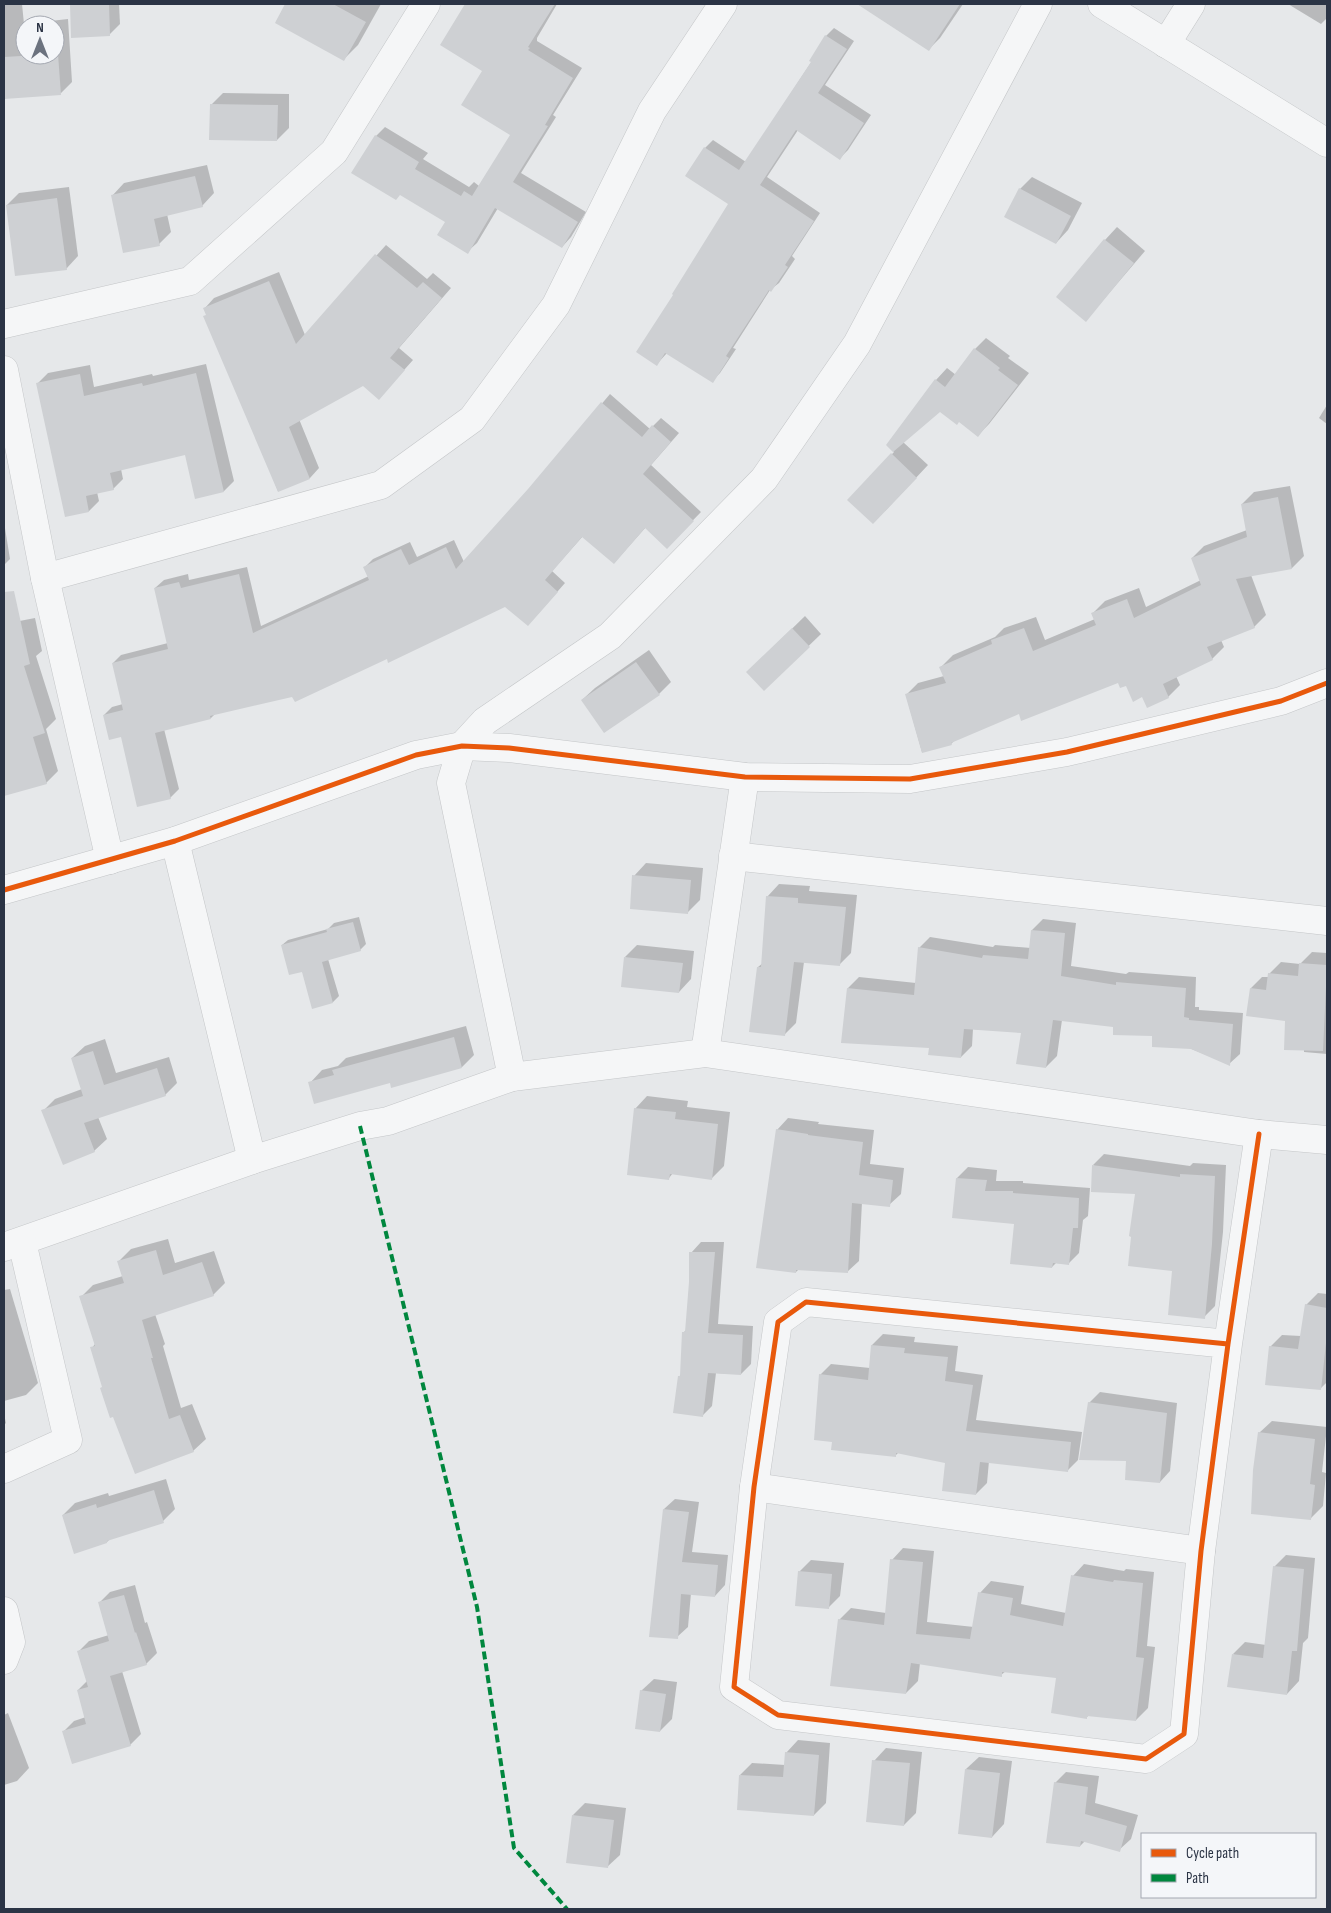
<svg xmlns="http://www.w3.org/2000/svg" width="1331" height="1913" viewBox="0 0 1331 1913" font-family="'Sofia Sans Condensed',sans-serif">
  <rect width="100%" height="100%" fill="#e6e8ea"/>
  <g fill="#0003" fill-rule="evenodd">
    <path d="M4,4H22L24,24L68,19L72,82L60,94L6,98L4,100ZM25,25H55V55H25Z"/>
    <path d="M71,4H119L120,24L109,35L72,37Z"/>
    <path d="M286,4H381L358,45L344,59L276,22Z"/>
    <path d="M485,4H557L537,38V41L582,68L553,115L556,117L521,173L586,212L571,237L562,247L498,208L477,243L467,252L447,221L376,136L385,127L428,153L423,159L469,187L474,182L479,186L512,134L484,70L472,24Z"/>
    <path d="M863,4H963L940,38L929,49L862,6Z"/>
    <path d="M1288,4H1327V18L1321,24Z"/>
    <path d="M834,28L854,41L825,85L871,115L848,150L840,158L798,130L767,177L820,213L792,256L795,259L779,283L770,290L733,348L736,349L720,373L712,381L667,353L657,364L675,294L730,204L705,148L713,140L746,162L812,61L826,36Z"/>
    <path d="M223,93L289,94V128L277,140L211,105Z"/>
    <path d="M207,165L214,193L202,206L167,214L171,232L159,244L112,196L124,183Z"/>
    <path d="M1032,177L1082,203L1068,230L1056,243L1020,189Z"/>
    <path d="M69,187L78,256L66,269L7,205L19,193Z"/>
    <path d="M1117,227L1145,251L1086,320L1058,297L1105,240Z"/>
    <path d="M386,245L427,279L433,273L451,288L399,348L413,360L388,388L363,385L299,419L319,468L310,478L278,491L205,308L214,298L279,272L305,335Z"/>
    <path d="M986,338L1010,356L1008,358L1029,373L989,424L978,435L960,421L940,410L903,442L928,465L885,511L849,500L894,452L887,445L936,380L947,368L956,375L975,349Z"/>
    <path d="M206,364L234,481L224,491L196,497L186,454L121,469L123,479L113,489L97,492L99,501L89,511L66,515L38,383L48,373L90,365L94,387L152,374L153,376Z"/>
    <path d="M610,394L650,429L661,418L679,433L651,465L701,512L667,547L646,527L614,563L583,536L552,571L565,583L536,616L505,605L387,657L293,695L215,714L211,718L164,729L179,789L170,798L104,715L112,707L123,704L113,663L121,655L168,643L155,588L164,580L188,574L189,580L247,567L261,626L369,576L365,567L373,559L410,542L417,557L454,540L464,562L529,490Z"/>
    <path d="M1327,405V424L1319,418Z"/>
    <path d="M1290,486L1304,556L1292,568L1251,575L1266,615L1254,627L1221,640L1224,647L1212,659L1176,676L1180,685L1168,697L1119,681L1019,713L955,740L951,744L922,752L906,695L918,683L944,676L941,667L953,655L995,637L1004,628L1036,617L1045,640L1095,619L1093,613L1105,601L1139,588L1146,607L1201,580L1192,558L1204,546L1247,530L1242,504L1254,492Z"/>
    <path d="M4,522L10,559L4,565Z"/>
    <path d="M805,616L821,634L764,689L760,660Z"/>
    <path d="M35,618L42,651L36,656L56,719L46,729L58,771L46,783L4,795V624Z"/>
    <path d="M649,650L671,682L659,694L582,700L595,688Z"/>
    <path d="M646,863L703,868L700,900L687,913L634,876Z"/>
    <path d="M779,884L810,886L809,891L857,895L851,953L839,965L804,962L796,1023L784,1035L758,967L763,963L767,897Z"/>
    <path d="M359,917L366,944L360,950L328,959L339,996L333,1002L313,1007L302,970L282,945L288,940L328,929L334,923Z"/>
    <path d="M1043,919L1076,923L1071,966L1126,974L1129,972L1196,977L1195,1007H1199V1010L1243,1013L1240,1054L1229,1064L1154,1034L1114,1026L1062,1020L1057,1056L1046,1067L1022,1032L973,1029L972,1046L961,1057L930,1047L842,1042L848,988L859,977L916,983L919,948L930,937L993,947L995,945L1031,948L1032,930Z"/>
    <path d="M637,945L694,951L691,979L679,992L625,957Z"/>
    <path d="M1312,952L1327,953V1054L1304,1052V1049L1286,1020L1247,1015L1251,988L1262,977H1269V974L1281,962L1300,964Z"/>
    <path d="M466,1026L474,1055L462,1067L391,1082L310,1083L322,1070L338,1066L346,1058Z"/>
    <path d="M105,1039L116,1073L169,1057L177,1083L165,1095L98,1117L107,1139L94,1151L43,1111L55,1099L82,1089L72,1058L85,1046Z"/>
    <path d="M647,1096L688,1101L687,1107L730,1112L724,1166L712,1178L673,1173L669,1178L635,1109Z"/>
    <path d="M788,1118L819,1122L818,1124L874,1130L870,1164L904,1168L901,1194L889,1205L862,1202L859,1261L847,1272L799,1269L796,1272L777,1130Z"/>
    <path d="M1104,1154L1190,1166L1193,1163L1226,1165L1223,1232L1215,1306L1204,1317L1173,1270L1136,1193L1093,1165Z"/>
    <path d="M968,1167L997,1170L996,1181H1023V1183L1090,1188L1088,1216L1083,1220L1079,1253L1068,1264L1056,1263L1052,1267L1015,1222L954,1216L957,1178Z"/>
    <path d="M168,1239L175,1263L214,1251L225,1283L213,1295L155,1314L165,1344L163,1346L181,1408L192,1404L206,1439L193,1451L92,1348L95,1344L81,1297L93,1285L123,1276L119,1261L131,1249Z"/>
    <path d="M701,1242H724L718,1324L753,1326L751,1364L741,1374L716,1373L712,1406L702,1416L679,1377L681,1374L684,1332L687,1329L691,1253Z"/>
    <path d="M10,1289L38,1383L26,1395L4,1401V1290Z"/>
    <path d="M1318,1293L1327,1294V1382L1321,1388L1270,1347L1282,1335L1301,1336L1306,1305Z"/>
    <path d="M883,1334L915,1337L914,1342L958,1346L955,1371L983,1375L976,1420L1082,1432L1078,1460L1067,1471L989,1461L987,1483L976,1494L947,1462L899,1452L895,1456L833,1440L820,1375L831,1364L870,1368L872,1345Z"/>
    <path d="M1100,1392L1177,1403L1170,1471L1160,1482L1089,1403Z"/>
    <path d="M4,1414L6,1423L4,1425Z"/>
    <path d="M1272,1421L1327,1427L1322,1472L1326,1473L1323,1506L1311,1518L1259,1433Z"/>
    <path d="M166,1479L175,1509L163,1521L111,1538L107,1542L63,1515L75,1503L108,1493L109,1496Z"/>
    <path d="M675,1499L699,1502L692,1552L728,1555L725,1585L715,1596L691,1593L688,1627L677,1637L664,1509Z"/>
    <path d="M903,1548L934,1551L927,1622L974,1627L980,1593L991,1581L1024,1586L1021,1604L1066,1613L1073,1576L1084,1564L1124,1571L1126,1569L1154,1572L1147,1646L1155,1647L1148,1708L1136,1720L1089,1715L1087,1717L1057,1677L1006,1671L1001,1675L920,1663L918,1681L906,1693L839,1620L851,1608L886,1613L892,1560Z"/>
    <path d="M1286,1555L1315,1558L1308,1638L1303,1643L1299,1681L1287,1694L1233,1654L1245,1642L1266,1645L1274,1567Z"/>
    <path d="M811,1560L844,1563L840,1596L828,1608L799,1572Z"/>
    <path d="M135,1585L145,1623L147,1622L157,1653L146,1664L122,1671L141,1734L130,1745L64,1731L74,1721L86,1717L78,1690L87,1681L78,1652L89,1641L109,1635L100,1602L110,1592Z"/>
    <path d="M654,1679L677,1682L672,1719L660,1731L641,1691Z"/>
    <path d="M8,1713L29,1768L17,1781L4,1785V1715Z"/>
    <path d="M798,1740L830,1743L826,1803L814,1815L740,1775L752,1763L785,1765L786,1753Z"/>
    <path d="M886,1748L922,1752L916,1813L904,1825L874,1761Z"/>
    <path d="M979,1757L1012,1761L1004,1824L992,1837L966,1769Z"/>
    <path d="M1066,1772L1099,1776L1095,1803L1138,1815L1131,1839L1119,1850L1085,1841L1080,1846L1055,1783Z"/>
    <path d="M585,1803L626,1808L620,1855L607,1867L573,1815Z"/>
  </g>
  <g fill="#ced0d3">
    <path d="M70,4H109L110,36L71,38Z"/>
    <path d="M285,4H333L366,22L344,61L275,23Z"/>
    <path d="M465,4H555L528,47L530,48L528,50L573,78L545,125L548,126L513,182L578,222L562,248L495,208L468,254L437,235L445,222L400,195L396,200L351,173L375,135L419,162L415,169L461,196L464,191L472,196L510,135L461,105L482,71L440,45Z"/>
    <path d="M857,4H960L929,51Z"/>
    <path d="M825,35L847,49L818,93L864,123L840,160L796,130L760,185L814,221L785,265L788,267L771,292L769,290L726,356L729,358L713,383L665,353L657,366L636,352L673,295L672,294L728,204L685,176L704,147L739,170L811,62L809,61Z"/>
    <path d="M55,54H58L61,95L4,99V57Z"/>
    <path d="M210,104L278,105L277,141L209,140Z"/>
    <path d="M195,176L203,207L154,219L160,246L123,253L111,195Z"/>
    <path d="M1019,188L1071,216L1056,244L1004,217Z"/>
    <path d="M57,198L67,270L15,276L6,205Z"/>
    <path d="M1104,239L1134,263L1086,322L1056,297Z"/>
    <path d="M375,254L417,288L423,282L442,298L390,358L405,370L379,400L363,386L289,427L310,479L278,492L203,316L206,315L203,308L269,281L296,344Z"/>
    <path d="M974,348L1000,368L998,370L1018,385L978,437L959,422L957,425L940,412L893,452L886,445L935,379L945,387Z"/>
    <path d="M196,373L224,492L195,499L185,455L110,473L114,490L86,496L89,512L65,517L36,383L80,374L84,396L142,383L143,386Z"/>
    <path d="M601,402L642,437L652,425L671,442L643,474L694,521L667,549L645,528L614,564L582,537L545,580L558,592L528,626L505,607L388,663L387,659L295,702L292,697L210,716L211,719L155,733L171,799L137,807L121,737L109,740L103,715L123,710L112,663L168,649L154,588L179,582L181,588L239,574L253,633L369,580L363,567L401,549L409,565L446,547L456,569L528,489Z"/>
    <path d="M891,453L917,478L873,524L847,500Z"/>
    <path d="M1278,497L1292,569L1236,579L1255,628L1207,647L1213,660L1163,684L1169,698L1147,708L1142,697L1133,702L1126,686L1120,688L1118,683L1021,721L1019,714L951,743L952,745L922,753L905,694L946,683L939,667L992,644L991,640L1024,628L1033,651L1096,625L1091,613L1127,599L1134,618L1201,585L1191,558L1247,537L1241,504Z"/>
    <path d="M14,591L30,664L24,666L45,733L33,737L47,784L4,796V592Z"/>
    <path d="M792,628L810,647L764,691L746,672Z"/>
    <path d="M636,662L660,695L604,733L581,700Z"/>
    <path d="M632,875L691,880L688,914L630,909Z"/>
    <path d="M766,896L798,898V903L846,907L840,966L794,962L785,1036L749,1032L757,967H761Z"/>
    <path d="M353,922L361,951L322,962L333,1003L312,1009L302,972L289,975L281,945L327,932L326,929Z"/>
    <path d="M1031,930L1065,933L1061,976L1116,985V982L1186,988L1184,1017L1189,1018V1020L1233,1024L1230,1066L1191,1049L1152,1047V1036L1113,1035V1027L1053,1020L1046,1068L1016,1064L1021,1033L964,1029L961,1058L928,1055L929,1048L841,1043L847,988L914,995L918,947L982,958L983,955L1028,959Z"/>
    <path d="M624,957L683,963L679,993L621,987Z"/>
    <path d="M1299,963L1327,965L1323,1051L1284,1050L1285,1021L1246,1016L1250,988L1266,990L1268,973L1298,976Z"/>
    <path d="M454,1037L462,1068L391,1088L390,1083L314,1104L308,1082L334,1075L332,1070Z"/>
    <path d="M93,1051L104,1085L157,1068L166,1096L84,1123L95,1152L63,1165L41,1110L83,1096L71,1058Z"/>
    <path d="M634,1108L676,1112L675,1119L718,1124L712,1180L670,1174L669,1180L627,1175Z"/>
    <path d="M776,1129L808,1134V1135L863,1142L859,1175L893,1180L890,1207L852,1203L848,1273L796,1270V1273L756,1268Z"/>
    <path d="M1092,1165L1180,1177V1174L1215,1176L1212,1244L1205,1319L1168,1315L1172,1271L1128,1266L1131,1237L1129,1236L1135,1194L1091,1192Z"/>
    <path d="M956,1178L987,1180L985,1191H1013V1193L1079,1198L1078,1228H1073L1069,1265L1053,1263L1052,1268L1010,1264L1014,1224L952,1218Z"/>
    <path d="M156,1250L163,1275L202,1262L214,1296L142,1320L153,1358H151L169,1419L180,1415L194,1452L135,1474L113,1417L110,1418L100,1388L102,1387L90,1347L95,1346L79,1296L124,1283L117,1261Z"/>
    <path d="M689,1252H715L708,1333L743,1335L741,1375L708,1373L703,1417L673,1413L678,1376H680L682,1332H685L689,1282Z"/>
    <path d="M1305,1304L1327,1308V1343H1326L1321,1390L1265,1385L1269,1346L1298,1349Z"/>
    <path d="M871,1345L905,1348L904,1353L948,1357L945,1381L973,1385L966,1431L1071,1442L1068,1472L980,1462L976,1495L942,1491L945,1463L896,1453V1457L831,1450L832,1442L814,1440L819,1374L868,1380Z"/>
    <path d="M1088,1402L1167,1413L1160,1483L1125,1480L1126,1461L1079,1460Z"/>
    <path d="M1258,1432L1315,1439L1310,1484L1315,1485L1311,1520L1251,1514L1253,1470Z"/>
    <path d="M154,1490L164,1523L107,1541V1543L74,1554L62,1515L96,1504L97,1508Z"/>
    <path d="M663,1509L689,1512L682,1562L718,1565L715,1597L681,1594L678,1639L649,1637Z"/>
    <path d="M890,1559L923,1562L916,1634L970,1639L978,1592L1013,1598L1010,1615L1063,1626L1071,1575L1113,1582L1114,1580L1143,1583L1136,1657L1144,1658L1136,1721L1087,1716V1719L1051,1713L1056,1678L1002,1672V1677L911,1663L906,1694L830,1686L838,1619L884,1625Z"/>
    <path d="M1273,1566L1304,1569L1297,1651H1292L1287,1695L1227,1687L1232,1654L1263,1658Z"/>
    <path d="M798,1571L832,1574L829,1609L795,1606Z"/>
    <path d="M124,1595L135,1633L136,1632L147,1665L110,1676L131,1746L72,1764L62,1731L86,1724L77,1690L88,1687L77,1651L109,1641L98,1602Z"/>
    <path d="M640,1690L666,1694L660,1732L635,1729Z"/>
    <path d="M785,1752L819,1755L814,1816L737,1810L739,1775L783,1777Z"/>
    <path d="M872,1760L910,1763L904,1826L866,1822Z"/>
    <path d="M965,1769L1000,1773L992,1838L958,1834Z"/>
    <path d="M1054,1782L1088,1787L1085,1814L1127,1826L1120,1852L1081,1841L1080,1847L1046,1843Z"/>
    <path d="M572,1815L614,1820L608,1868L566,1863Z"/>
  </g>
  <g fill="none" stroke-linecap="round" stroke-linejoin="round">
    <g stroke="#c4c6c8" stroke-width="29">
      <g id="street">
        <path d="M1102,4L1327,143"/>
        <path d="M1166,44L1191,4"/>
        <path d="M4,324L190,281L334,152L426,4"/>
        <path d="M4,370L45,578L110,860"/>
        <path d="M45,578L381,485L472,419L556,305L652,111L723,4"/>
        <path d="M175,841L252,1160"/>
        <path d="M733,856L1327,921"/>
        <path d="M4,890L175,841L416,755L462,746L509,748L745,777L910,779L1067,752L1281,701L1327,683"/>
        <path d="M705,1053L745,777"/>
        <path d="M512,1077L451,783L462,746L485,721L610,636L764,479L857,344L1038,4"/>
        <path d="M4,1247L252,1160L360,1126L388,1121L512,1077L705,1053L1259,1134L1327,1140"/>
        <path d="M1228,1344L806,1302L778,1322L754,1487L734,1687L778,1715L1146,1759L1184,1734L1201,1551L1228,1344L1259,1134"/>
        <path d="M4,1469L68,1440L22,1242"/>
        <path d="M754,1487L1201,1551"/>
        <path d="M4,1611L11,1642L4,1660"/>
      </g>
    </g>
    <use href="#street" stroke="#f5f6f7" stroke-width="28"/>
    <path stroke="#00873e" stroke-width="4" stroke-dasharray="8 4" stroke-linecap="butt" d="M360,1126L477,1607L514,1848L567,1909"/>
    <g stroke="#f4f6f9" stroke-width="8">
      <g id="cycleway">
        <path d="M4,890L175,841L416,755L462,746L509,748L745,777L910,779L1067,752L1281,701L1327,683"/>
        <path d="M1228,1344L806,1302L778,1322L754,1487L734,1687L778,1715L1146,1759L1184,1734L1201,1551L1228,1344L1259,1134"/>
      </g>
    </g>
    <use href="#cycleway" stroke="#e8590c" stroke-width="5"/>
  </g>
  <rect width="1331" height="1913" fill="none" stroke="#2b3445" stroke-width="10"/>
  <rect x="1141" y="1833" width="175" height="65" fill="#f4f6f9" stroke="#a4a8b1"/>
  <rect x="1151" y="1849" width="25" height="8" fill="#e8590c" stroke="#a4a8b1"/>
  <text x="1186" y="1858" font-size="15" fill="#2b3445">Cycle path</text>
  <rect x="1151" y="1874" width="25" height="8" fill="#00873e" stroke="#a4a8b1"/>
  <text x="1186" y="1883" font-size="15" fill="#2b3445">Path</text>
  <g transform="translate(40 40)"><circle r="24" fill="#f4f6f9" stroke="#a4a8b1"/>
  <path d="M0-4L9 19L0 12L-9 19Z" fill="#6c737f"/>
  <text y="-8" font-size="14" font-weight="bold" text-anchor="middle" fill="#2b3445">N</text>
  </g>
</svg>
